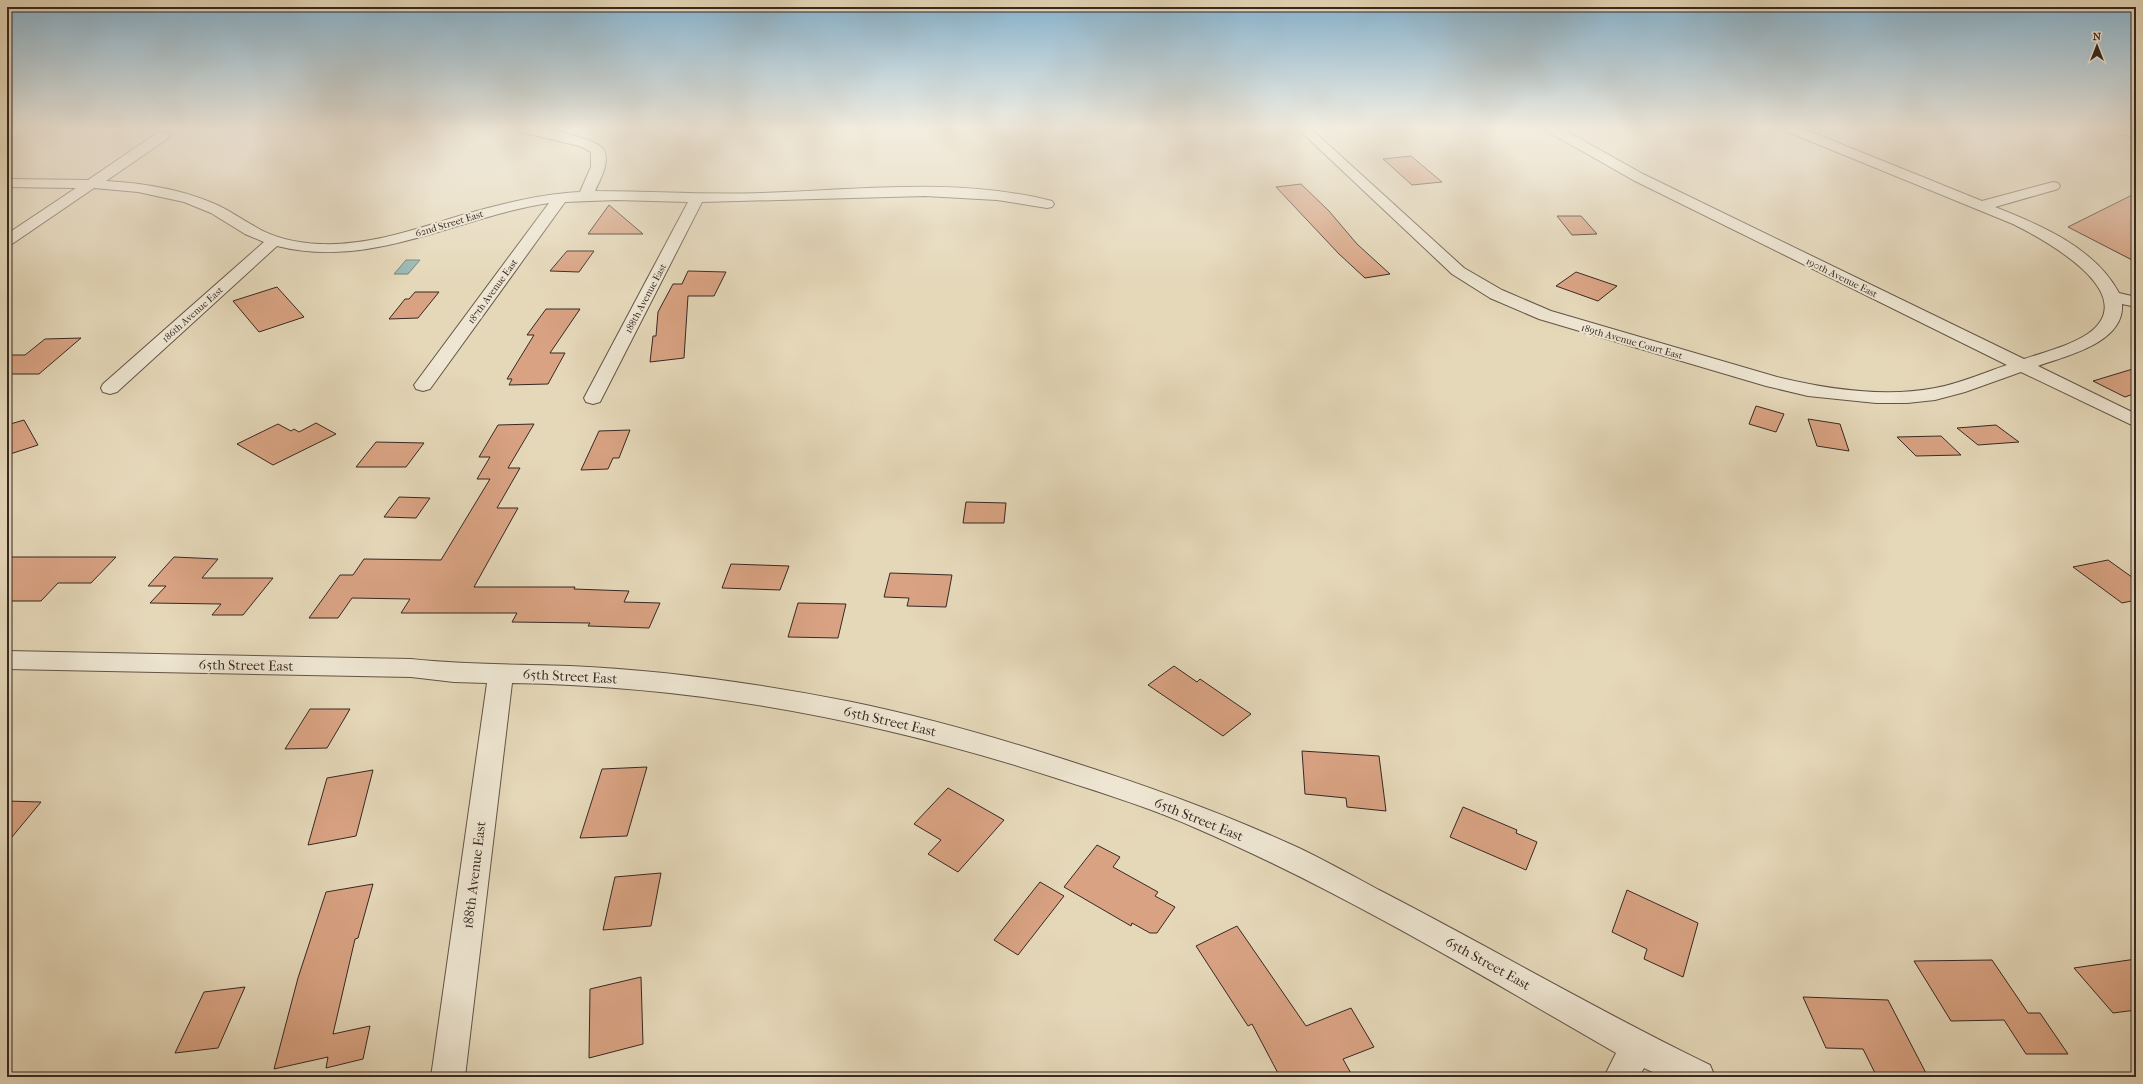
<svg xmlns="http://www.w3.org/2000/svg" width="2143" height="1084" viewBox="0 0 2143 1084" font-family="'IM FELL French Canon',serif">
  <rect width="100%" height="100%" fill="#e5d8b9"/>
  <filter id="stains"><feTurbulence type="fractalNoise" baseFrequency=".005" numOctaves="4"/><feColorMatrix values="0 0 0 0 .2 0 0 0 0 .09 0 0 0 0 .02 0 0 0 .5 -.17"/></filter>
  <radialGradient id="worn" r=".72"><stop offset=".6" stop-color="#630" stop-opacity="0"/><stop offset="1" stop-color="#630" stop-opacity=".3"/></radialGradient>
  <path fill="#96b9b4" stroke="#707f7a" d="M406,260H420L408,274H394Z"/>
  <g fill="#d9a383" stroke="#372823">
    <path d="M1411,156L1442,182L1412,185L1383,159Z"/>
    <path d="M1301,184L1329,211L1357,244L1390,274L1365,278L1339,254L1276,187Z"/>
    <path d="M2136,193V262L2068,227Z"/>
    <path d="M609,205L643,234H588Z"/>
    <path d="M1557,216H1581L1597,234L1572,235Z"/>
    <path d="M567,251H594L579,272L550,271Z"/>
    <path d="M688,271L726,272L714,296H688L684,358L650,362L653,336H656L658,312L673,284H682Z"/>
    <path d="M1576,272L1617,286L1598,301L1556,286Z"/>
    <path d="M277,287L304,317L259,332L233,301Z"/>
    <path d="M415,292H439L418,318L389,319L405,299H409Z"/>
    <path d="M546,309H580L550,353H565L548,384L509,385L512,379H507L534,335H527Z"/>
    <path d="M81,338L39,374H7V355H25L45,339Z"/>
    <path d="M2136,368V393L2125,397L2093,381Z"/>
    <path d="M1756,406L1784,414L1776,432L1749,424Z"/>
    <path d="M1808,419L1840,424L1849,451L1817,446Z"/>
    <path d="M24,420L38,445L7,455V425Z"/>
    <path d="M316,423L336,434L273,465L237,444L278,424L291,431L294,429L299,432Z"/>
    <path d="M534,424L508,468H520L497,508H518L474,587H575L574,589L629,591L624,602L660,603L649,628L588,626L590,623L512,622L517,613H401L410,599L352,598L338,618H309L340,575H353L364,559L441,560L490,479H477L490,457H479L498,425Z"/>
    <path d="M1996,425L2019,442L1978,445L1957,428Z"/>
    <path d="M630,430L619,458H613L608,469L581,470L599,431Z"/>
    <path d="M1941,436L1961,455L1916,456L1897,437Z"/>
    <path d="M376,442L424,443L406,467H356Z"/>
    <path d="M399,497L430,498L416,518L384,517Z"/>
    <path d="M966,502L1006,503L1004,523H963Z"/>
    <path d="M7,557H116L91,583H58L41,601H7Z"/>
    <path d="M174,557L218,559L202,578H273L243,615H212L221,604L150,603L166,586H148Z"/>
    <path d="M2108,560L2136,580V600L2122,603L2073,567Z"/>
    <path d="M731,564L789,566L780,590L722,588Z"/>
    <path d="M890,573L952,575L946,607L907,606L909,598L884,597Z"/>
    <path d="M798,603L846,604L838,638L788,637Z"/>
    <path d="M1174,666L1197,682L1200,679L1251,714L1223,736L1148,685Z"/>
    <path d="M310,709H350L327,748L285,749Z"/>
    <path d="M1302,751L1379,756L1386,811L1347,807L1346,798L1305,794Z"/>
    <path d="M647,767L627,836L580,838L602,769Z"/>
    <path d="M373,770L356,836L308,845L327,778Z"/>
    <path d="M948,788L1004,820L958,872L928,854L941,840L914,824Z"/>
    <path d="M7,801L41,802L7,843Z"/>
    <path d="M1463,807L1517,830L1516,833L1537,842L1526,870L1450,837Z"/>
    <path d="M1097,845L1120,857L1113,867L1158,892L1155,896L1175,907L1157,933H1150L1132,923L1131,926L1064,887Z"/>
    <path d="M661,873L651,926L603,930L615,877Z"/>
    <path d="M1040,882L1064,896L1018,955L994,940Z"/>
    <path d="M373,884L358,938L355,939L333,1034L370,1026L363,1059L326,1068L328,1057L274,1069L298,978L326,892Z"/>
    <path d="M1627,890L1698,923L1683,977L1644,959L1647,949L1612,932Z"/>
    <path d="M1237,926L1306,1026L1351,1008L1374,1047L1343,1059L1353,1077H1280L1252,1024L1248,1026L1196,946Z"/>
    <path d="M2136,959V1010L2113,1013L2074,968Z"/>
    <path d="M1992,960L2028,1013H2040L2068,1054H2026L2004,1020L1951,1021L1914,961Z"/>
    <path d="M641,977L643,1044L589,1058L590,989Z"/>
    <path d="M245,987L218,1048L175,1053L204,992Z"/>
    <path d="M1803,997L1888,1000L1928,1077H1877L1863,1049L1826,1048Z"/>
  </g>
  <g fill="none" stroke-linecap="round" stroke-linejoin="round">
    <g stroke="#625448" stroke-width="2">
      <g id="minor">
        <path d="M511,127C518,127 525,126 532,127C545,128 599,139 604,150C610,164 600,179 595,191C650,191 706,195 762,193C858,190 958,177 1052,201L1054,204L1052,207L1047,208L997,200L925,196L702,202L602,398L600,402L593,404L586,402L584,398L688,202L616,200L565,202L430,389L423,391L416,389L414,385L549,203C457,217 372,270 277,246L117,392L110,394L103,392L101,388L103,384L264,242L245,234L211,213L184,202L138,192L94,188L12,244L7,246V234L76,188L7,187V179L88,180L157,133H167L169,136L167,139L106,181C142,183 181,189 215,204C229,210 241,219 254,226C273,238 298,243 320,244C369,246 416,229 462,215C501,204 540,194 580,192L591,167V152L580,146L512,130Z"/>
        <path d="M1296,127H1309L1464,268L1502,290L1551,311L1777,377C1827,389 1884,398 1935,388C1959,384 1983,373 2007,365L1633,180L1545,130L1544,127H1559L1643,174L2024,359C2045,352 2070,346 2089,333C2143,293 2043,239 2013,224L1783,130L1782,127H1799L1982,201L2053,182L2058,183L2060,186L2058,189L1995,207C2041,225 2095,248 2119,293L2136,297V307L2122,304C2125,343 2066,356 2038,366L2136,414V427L2021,372L1965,392L1935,400L1907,403H1876L1808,396L1766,386L1539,319L1490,298L1452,274Z"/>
        <path d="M2103,127H2123L2136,130V138L2104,130Z"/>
        <path d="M7,651L411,659C464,665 517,664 570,666C663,670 761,684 852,702C924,717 995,737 1066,760C1145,785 1223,813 1299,848C1326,861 1353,876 1379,890C1490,947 1598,1011 1710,1065L1715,1077H1663L1644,1068L1639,1077H1604L1616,1053C1479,974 1343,892 1198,829C1153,809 1106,794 1059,779C882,721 699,686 512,683L465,1077H431L487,683L454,682L411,677L7,669Z"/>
      </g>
    </g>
    <use href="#minor" fill="#eee6d2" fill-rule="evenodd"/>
  </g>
  <linearGradient id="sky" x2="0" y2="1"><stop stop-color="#87b6d3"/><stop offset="0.46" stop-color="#f3ede0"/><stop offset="1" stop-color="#f3ede0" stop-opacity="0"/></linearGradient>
  <rect width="2143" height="279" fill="url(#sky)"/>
  <g text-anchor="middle" stroke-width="4" stroke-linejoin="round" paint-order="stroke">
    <g font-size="10" fill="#372823" stroke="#eee6d2">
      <text transform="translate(449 223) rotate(-17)" y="4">62nd Street East</text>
      <text transform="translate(1842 277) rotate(26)" y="4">190th Avenue East</text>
      <text transform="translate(492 291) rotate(-54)" y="4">187th Avenue East</text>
      <text transform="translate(645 298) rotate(-62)" y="4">188th Avenue East</text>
      <text transform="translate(192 314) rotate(-42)" y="4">186th Avenue East</text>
      <text transform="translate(1632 341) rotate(16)" y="4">189th Avenue Court East</text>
    </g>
    <g font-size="14" fill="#372823" stroke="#eee6d2">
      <text transform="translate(246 665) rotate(1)" y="5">65th Street East</text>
      <text transform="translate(570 676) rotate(3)" y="5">65th Street East</text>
      <text transform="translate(890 721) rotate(13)" y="5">65th Street East</text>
      <text transform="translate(1199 819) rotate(22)" y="5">65th Street East</text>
      <text transform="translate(474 875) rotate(-83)" y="5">188th Avenue East</text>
      <text transform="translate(1488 963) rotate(29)" y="5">65th Street East</text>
    </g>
  </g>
  <rect width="2143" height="1084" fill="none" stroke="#e5d8b9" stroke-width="24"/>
  <rect x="8" y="8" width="2127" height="1068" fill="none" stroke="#372823" stroke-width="2"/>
  <rect x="12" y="12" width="2119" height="1060" fill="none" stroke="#372823"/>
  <g transform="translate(2097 46)" stroke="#eee6d2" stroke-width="3" paint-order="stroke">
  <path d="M0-3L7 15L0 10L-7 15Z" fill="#372823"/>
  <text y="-6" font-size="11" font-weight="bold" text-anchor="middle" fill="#372823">N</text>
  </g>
  <rect width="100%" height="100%" filter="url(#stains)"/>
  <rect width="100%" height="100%" fill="url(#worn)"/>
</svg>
